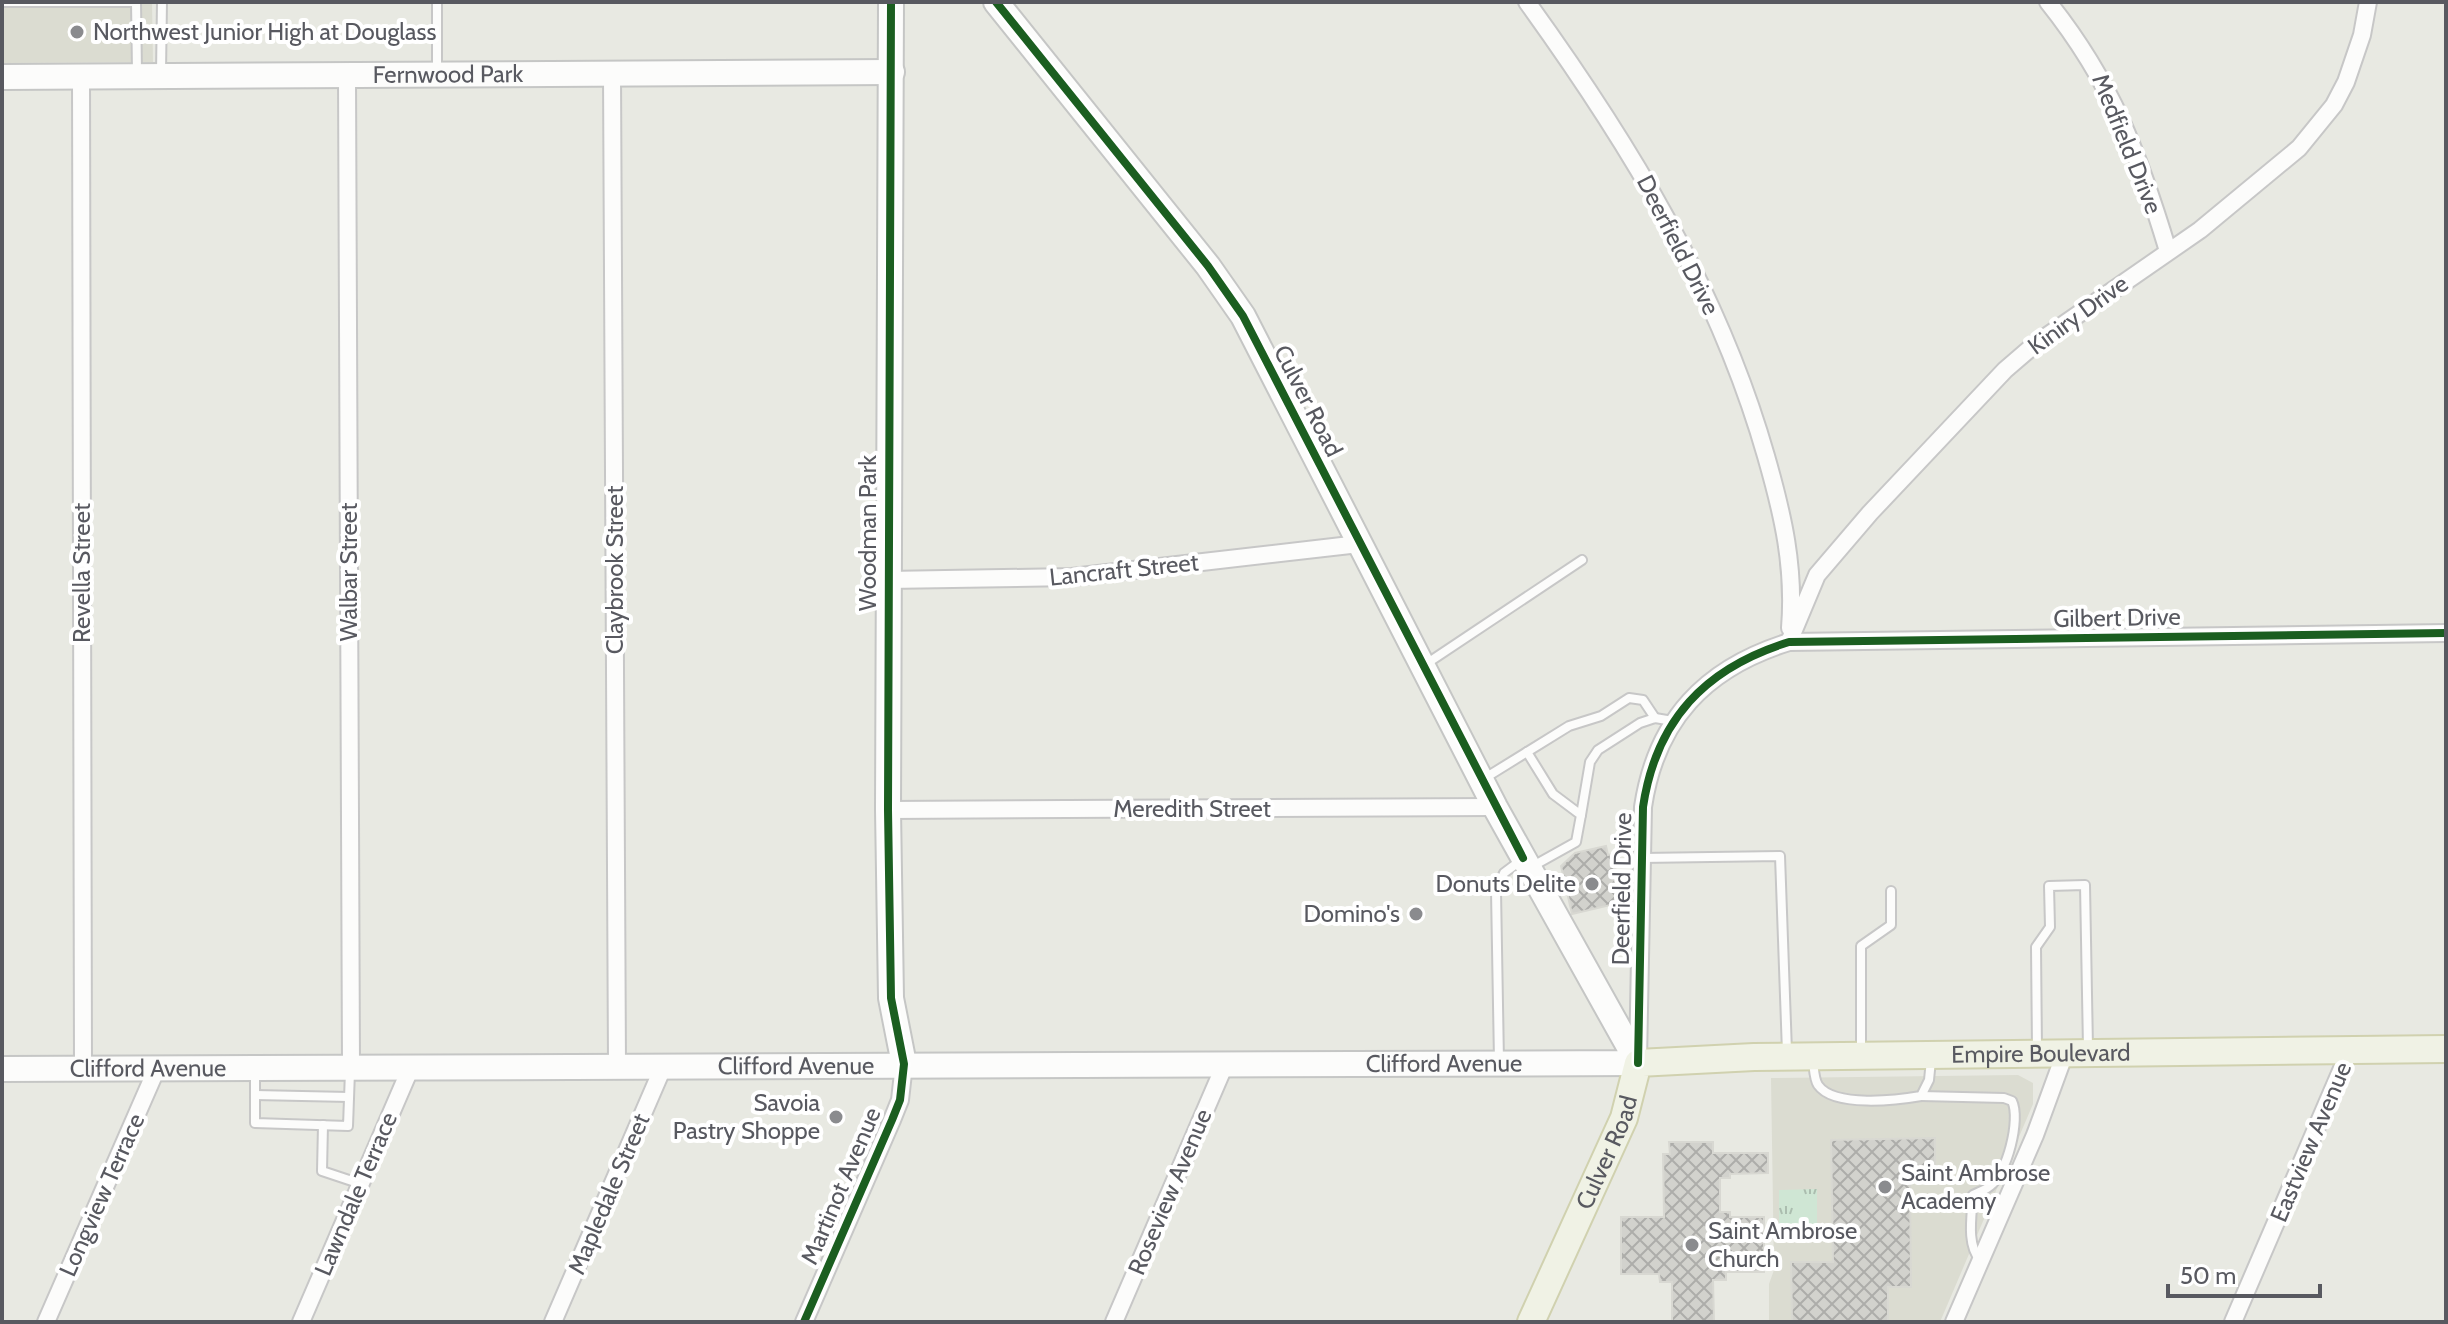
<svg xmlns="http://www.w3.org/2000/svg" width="2448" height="1324" viewBox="0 0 2448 1324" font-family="Cabin,sans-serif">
  <defs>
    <pattern id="park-tufts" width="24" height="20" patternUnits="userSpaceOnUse" patternTransform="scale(2)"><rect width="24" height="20" fill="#cfe6d4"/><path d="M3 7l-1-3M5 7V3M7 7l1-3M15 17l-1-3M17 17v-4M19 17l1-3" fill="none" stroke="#abbdaf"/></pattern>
    <pattern id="building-cross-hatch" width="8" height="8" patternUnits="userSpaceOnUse" patternTransform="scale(2)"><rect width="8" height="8" fill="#d2d2cd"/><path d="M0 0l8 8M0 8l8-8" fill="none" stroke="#adadaa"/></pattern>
  </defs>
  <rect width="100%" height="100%" fill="#e8e9e2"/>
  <g fill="#dbdcd1">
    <path d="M2,2H152L153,62L2,63Z"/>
    <path d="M2018,1075L2033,1083V1104L1940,1322H1769V1284L1774,1270L1771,1078Z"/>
  </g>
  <path fill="url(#park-tufts)" d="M1817,1189V1224L1797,1239H1779V1190Z"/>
  <g fill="url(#building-cross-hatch)" stroke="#d8d8d2" stroke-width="2">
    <path d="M1606,846L1608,855L1612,854L1623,902L1572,914L1561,866L1575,853Z"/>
    <path d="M1935,1138V1179H1910L1911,1287H1888V1322H1792L1791,1262H1833L1831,1140Z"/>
    <path d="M1669,1142H1713V1153H1768V1173L1730,1174V1178H1720V1212H1730V1217H1764V1272H1726V1280H1713L1714,1322H1672V1282H1660L1659,1274H1621V1217H1664L1663,1154H1670Z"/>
  </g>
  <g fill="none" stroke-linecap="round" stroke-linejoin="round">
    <g stroke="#c7c7c7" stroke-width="12">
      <g id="lane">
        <path d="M2,2H136L137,72"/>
        <path d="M437,2V71"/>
        <path d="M161,72L162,2"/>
        <path d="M1426,664L1582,560"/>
        <path d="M1527,752L1553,794L1581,815L1576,842L1533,866"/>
        <path d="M1485,778L1569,726L1601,716L1629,698L1643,700L1655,718"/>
        <path d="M1581,815L1590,762L1598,750L1640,723L1655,718L1673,721"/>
        <path d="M1642,858L1780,856L1787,1052"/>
        <path d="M2037,1049L2036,947L2050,927L2049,886L2085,885L2088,1048"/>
        <path d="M1861,1051V946L1891,925V891"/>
        <path d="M1499,1061L1496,891L1504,873L1520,861"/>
        <path d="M1813,1061C1814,1068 1814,1079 1818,1085C1834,1108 1898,1100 1921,1096L1929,1080L1931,1060"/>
        <path d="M255,1072V1123L348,1126L350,1071"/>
        <path d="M255,1095L349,1097"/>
        <path d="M1921,1096L2004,1098L2012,1101C2021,1119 2007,1174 1990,1186C1986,1190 1978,1192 1973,1195C1972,1215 1966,1244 1980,1260"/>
        <path d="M323,1125L322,1171L361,1184"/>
      </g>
    </g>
    <g stroke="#c7c7c7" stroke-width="20">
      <g id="street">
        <path d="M1527,2C1628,142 1718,288 1766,456C1783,515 1795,567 1790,628"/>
        <path d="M2048,2C2112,82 2139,155 2168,251"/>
        <path d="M612,75L617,1065"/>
        <path d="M81,76L83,1069"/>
        <path d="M347,77L351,1067"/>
        <path d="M887,580L1072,577L1359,544"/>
        <path d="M1789,642L1817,575L1870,513L2005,370L2034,345L2200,230L2299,148L2334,105L2346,82L2362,35L2368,2"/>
        <path d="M888,810L1495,807"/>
        <path d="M1638,1060L1643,807C1656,720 1705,668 1789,642L2446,633"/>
        <path d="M46,1322L157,1068"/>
        <path d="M301,1322L411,1067"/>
        <path d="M553,1322L664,1065"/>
        <path d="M804,1322L892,1120L900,1100L904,1064"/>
        <path d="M1114,1322L1226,1062"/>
        <path d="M1954,1322L2035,1135L2065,1053"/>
        <path d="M2233,1322L2350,1050"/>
      </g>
    </g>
    <g stroke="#c5c6c5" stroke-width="28">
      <g id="secondary">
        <path d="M891,2L888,810L891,998L904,1064"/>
        <path id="s1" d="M2,77L892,72"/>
        <path id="s2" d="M2,1069L1638,1063L1495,807L1243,316L1208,266L996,2"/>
      </g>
    </g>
    <g stroke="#d0d1af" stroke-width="30">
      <g id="primary">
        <path id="s3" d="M1531,1322L1624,1118L1638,1063L1754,1057L2446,1049"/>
      </g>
    </g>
    <use href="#lane" stroke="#fcfcfb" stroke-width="8"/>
    <use href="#street" stroke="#fcfcfb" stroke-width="16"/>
    <use href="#secondary" stroke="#fcfcfb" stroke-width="24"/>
    <use href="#primary" stroke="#f0f2e5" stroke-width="26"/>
    <g stroke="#fff" stroke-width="13">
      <g id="cycleway">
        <path d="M996,2L1208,266L1243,316L1523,858"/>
        <path d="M1638,1063L1643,807C1656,720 1705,668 1789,642L2446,633"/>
        <path d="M804,1322L892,1120L900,1100L904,1064L891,998L888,810L891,2"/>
      </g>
    </g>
    <use href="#cycleway" stroke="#1b5e20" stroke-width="8"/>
  </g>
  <g fill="#8a8b8e" stroke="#fff" stroke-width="3">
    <circle cx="77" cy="32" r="8"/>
    <circle cx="1592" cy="884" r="8"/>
    <circle cx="1416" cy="914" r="8"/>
    <circle cx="836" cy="1117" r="8"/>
    <circle cx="1885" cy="1187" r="8"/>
    <circle cx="1692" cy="1245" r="8"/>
  </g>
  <g text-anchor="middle" stroke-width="8" stroke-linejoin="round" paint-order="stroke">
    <g font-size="24" fill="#585960" stroke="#fff" text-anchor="start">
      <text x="93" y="40">Northwest Junior High at Douglass</text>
      <text x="1576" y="892" text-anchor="end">Donuts Delite</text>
      <text x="1400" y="922" text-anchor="end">Domino's</text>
      <text x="820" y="1111" text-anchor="end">Savoia<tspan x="820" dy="28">Pastry Shoppe</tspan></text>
      <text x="1901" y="1181">Saint Ambrose<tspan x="1901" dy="28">Academy</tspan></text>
      <text x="1708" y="1239">Saint Ambrose<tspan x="1708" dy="28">Church</tspan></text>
    </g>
    <g font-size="24" fill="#585960" stroke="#fff">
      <text dy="8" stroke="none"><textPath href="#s1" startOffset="446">Fernwood Park</textPath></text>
      <text transform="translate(2127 144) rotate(68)" y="8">Medfield Drive</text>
      <text transform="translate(1678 245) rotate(63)" y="8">Deerfield Drive</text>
      <text transform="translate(2078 315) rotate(-36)" y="8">Kiniry Drive</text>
      <text transform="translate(1308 401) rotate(63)" y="8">Culver Road</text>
      <text transform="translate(868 533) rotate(-90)" y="8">Woodman Park</text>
      <text transform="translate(615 570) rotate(-90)" y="8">Claybrook Street</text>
      <text transform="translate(1124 570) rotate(-6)" y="8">Lancraft Street</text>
      <text transform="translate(349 572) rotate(-90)" y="8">Walbar Street</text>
      <text transform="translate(82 573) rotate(-90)" y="8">Revella Street</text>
      <text transform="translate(2117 618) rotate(-1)" y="8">Gilbert Drive</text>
      <text x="1192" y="817">Meredith Street</text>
      <text transform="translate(1622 889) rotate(-89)" y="8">Deerfield Drive</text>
      <text dy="8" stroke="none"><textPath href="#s3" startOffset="684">Empire Boulevard</textPath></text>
      <text dy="8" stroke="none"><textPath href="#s2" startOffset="1442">Clifford Avenue</textPath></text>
      <text dy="8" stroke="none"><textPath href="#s2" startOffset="794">Clifford Avenue</textPath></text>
      <text dy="8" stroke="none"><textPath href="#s2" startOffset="146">Clifford Avenue</textPath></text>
      <text transform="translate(2311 1142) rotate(-67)" y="8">Eastview Avenue</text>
      <text dy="8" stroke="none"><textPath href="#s3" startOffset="186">Culver Road</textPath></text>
      <text transform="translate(841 1186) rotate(-67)" y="8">Martinot Avenue</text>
      <text transform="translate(1170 1192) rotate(-67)" y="8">Roseview Avenue</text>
      <text transform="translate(356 1194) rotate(-67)" y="8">Lawndale Terrace</text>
      <text transform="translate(609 1194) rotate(-67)" y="8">Mapledale Street</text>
      <text transform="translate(102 1195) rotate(-66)" y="8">Longview Terrace</text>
    </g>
  </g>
  <rect width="2448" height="1324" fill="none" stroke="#585960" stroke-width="8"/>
  <path d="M2168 1284v12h152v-12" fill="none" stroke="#585960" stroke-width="4"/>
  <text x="2180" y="1284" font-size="24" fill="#585960" stroke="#ffffff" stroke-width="6" paint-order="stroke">50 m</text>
</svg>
